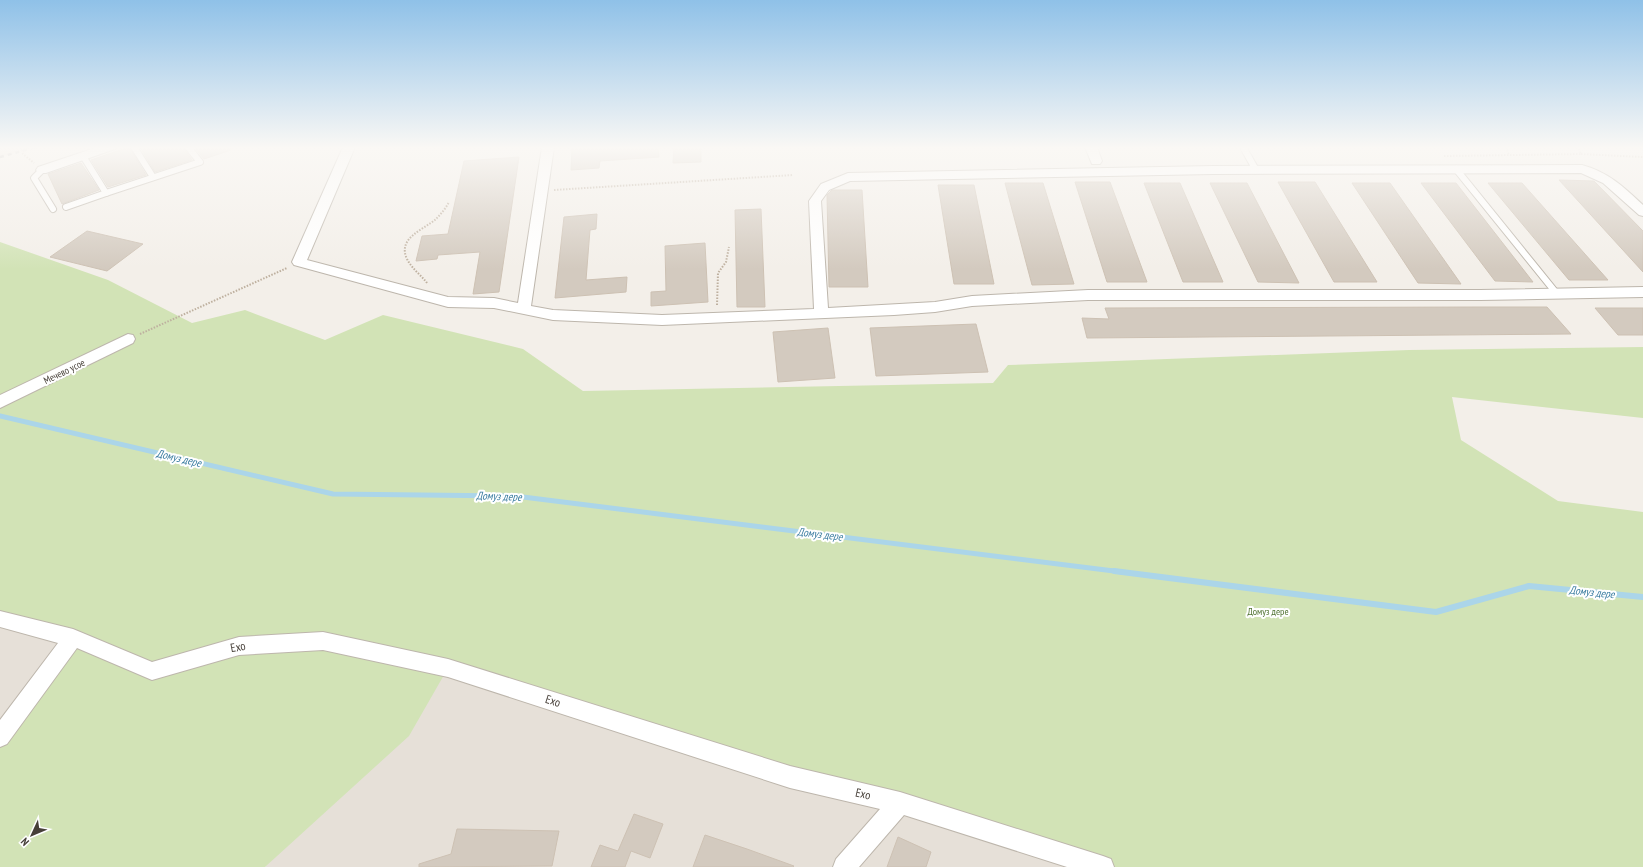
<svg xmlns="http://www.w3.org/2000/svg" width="1643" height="867" viewBox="0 0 1643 867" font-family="'PT Sans Narrow',sans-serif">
  <rect width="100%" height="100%" fill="#f3efe9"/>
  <g fill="#e6e0d8">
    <path d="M0,147H36L0,157Z"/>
    <path d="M0,597L101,625L0,780Z"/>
    <path d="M448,668L1103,867H265Z"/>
  </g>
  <path fill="#d2e3b6" d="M0,242L108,280L192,323L245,310L325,340L383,315L523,349L583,391L993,383L1008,365L1409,350L1643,347V418L1452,397L1461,440L1558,501L1643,512V867H1069L448,668L409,736L265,867H0V737L73,638L0,619Z"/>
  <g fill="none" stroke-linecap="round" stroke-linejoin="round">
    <path stroke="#abd5e9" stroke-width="5" d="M0,416L333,494L515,496L1122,572"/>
    <path stroke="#abd5e9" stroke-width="6" d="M1114,571L1436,612L1529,586L1643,597"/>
  </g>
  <g fill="#d3cabf" stroke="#cdc1b3">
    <path d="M129,147L146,175L108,187L91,160Z"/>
    <path d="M140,147H183L192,160L155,172Z"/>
    <path d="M194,147H231V150L204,159Z"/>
    <path d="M572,147H658L659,157L600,161L599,168L571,170Z"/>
    <path d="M674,147H701V162L673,163Z"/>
    <path d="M519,157L499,292L473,294L480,252L438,255L437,259L416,261L422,236L448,234L464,161Z"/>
    <path d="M81,163L99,190L62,204L48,174Z"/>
    <path d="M1559,180L1594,181L1643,231V272Z"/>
    <path d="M1075,182H1110L1147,282H1107Z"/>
    <path d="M1278,182H1315L1377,282H1334Z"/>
    <path d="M1005,183H1043L1074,284L1032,285Z"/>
    <path d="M1144,183H1180L1223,282H1183Z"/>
    <path d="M1210,183H1247L1299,283L1258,282Z"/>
    <path d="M1352,183H1390L1461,284L1418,283Z"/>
    <path d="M1421,183H1456L1533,282L1495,281Z"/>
    <path d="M1488,183H1522L1608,280H1569Z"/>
    <path d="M938,185H974L994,284H954Z"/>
    <path d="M832,190H862L868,287H829L827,195Z"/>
    <path d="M761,209L765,307H737L735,210Z"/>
    <path d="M597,214L596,229L590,230L586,280L627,277L626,292L555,298L564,217Z"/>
    <path d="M87,231L143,244L107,271L50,257Z"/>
    <path d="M705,243L708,302L651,306V292L666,291L665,246Z"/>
    <path d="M1475,307H1547L1571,334L1087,338L1082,318L1109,319L1105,308Z"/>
    <path d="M1595,308H1643V335H1618Z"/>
    <path d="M976,324L988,372L876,376L870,328Z"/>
    <path d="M828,328L835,378L778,382L773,332Z"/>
    <path d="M634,814L663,824L650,858L631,851L625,867H591L600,845L618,851Z"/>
    <path d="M457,829L559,831L552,866L419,867V864L451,854Z"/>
    <path d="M705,835L747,849L794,866L793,867H693Z"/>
    <path d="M898,837L931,852L926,867H887Z"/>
  </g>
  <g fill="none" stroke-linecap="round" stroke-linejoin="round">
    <g stroke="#bdb6ac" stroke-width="8">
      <g id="service">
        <path d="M134,147L153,177"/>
        <path d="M1243,147L1256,170"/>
        <path d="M83,156L106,193L200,162L188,147"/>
        <path d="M1456,169L1557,294"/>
        <path d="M42,170L34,178L53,209"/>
        <path d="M66,207L106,193"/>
      </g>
    </g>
    <g stroke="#bdb6ac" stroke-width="2">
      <g id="minor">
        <path d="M98,147H117L115,149L46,173H38L36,170L38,167Z"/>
        <path d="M343,147H355L307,260L448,297L494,298L518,303L542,147H554L531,306L553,310L662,315L814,309L809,201L821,184L848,173L1213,166L1582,165C1608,172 1624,187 1643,205V216L1639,215L1603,183L1581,173L1213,174L850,181L829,190L821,201L828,308L935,302L972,296L1088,290H1480L1643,287V297L1480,300H1088L972,306L935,312L894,315L662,325L553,320L494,308L448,307L294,265L292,262Z"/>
        <path d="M1085,147H1097L1102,161L1100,164H1092Z"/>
        <path d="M128,334L133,335L135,339L133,343L0,408V395Z"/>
        <path d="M0,611L73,629L152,662L239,637L323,632L448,659L790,766L900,792L1103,856L1111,859L1114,867H1067L904,815L859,867H833L836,859L880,809L790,788L448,677L323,650L239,655L152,680L77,648L7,744L0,747V720L58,643L0,627Z"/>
      </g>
    </g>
    <g stroke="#beb09f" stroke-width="2" stroke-dasharray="1.5 1.5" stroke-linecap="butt">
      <path d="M21,147L23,154L34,163"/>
      <path d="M1506,147L1509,155"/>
      <path d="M1581,154L1643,157"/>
      <path d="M1444,156L1581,154L1578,147"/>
      <path d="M554,190L793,175"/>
      <path d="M427,283C421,275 412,269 407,259C397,238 423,230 436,219C441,214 446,208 449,202"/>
      <path d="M717,305L718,273L726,262L729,247"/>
      <path d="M140,334L287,268"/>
    </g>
    <use href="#service" stroke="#fff" stroke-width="6"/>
    <use href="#minor" fill="#fff" fill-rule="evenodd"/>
    <path stroke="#979797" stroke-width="2.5" stroke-dasharray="4 4" stroke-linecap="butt" d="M0,157L36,147"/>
  </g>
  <linearGradient id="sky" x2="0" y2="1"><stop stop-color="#8fc1e8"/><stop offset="0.55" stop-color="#faf8f5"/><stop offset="1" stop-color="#faf8f5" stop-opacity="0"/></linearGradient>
  <rect width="1643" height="269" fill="url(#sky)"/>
  <g text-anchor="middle" stroke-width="4" stroke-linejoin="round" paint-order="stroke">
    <g font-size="10" fill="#463f38" stroke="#fff">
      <text transform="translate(64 371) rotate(-26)" y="4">Мечево усое</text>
    </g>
    <g font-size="10" fill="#4f7231" stroke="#fff">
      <text x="1268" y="615">Домуз дере</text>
    </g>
    <g font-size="11" font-style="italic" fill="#3a7ca0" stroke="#fff">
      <text transform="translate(179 458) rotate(13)" y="4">Домуз дере</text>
      <text transform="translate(499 496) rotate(2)" y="4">Домуз дере</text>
      <text transform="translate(820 534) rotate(7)" y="4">Домуз дере</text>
      <text transform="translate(1592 592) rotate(6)" y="4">Домуз дере</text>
    </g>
    <g font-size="12" fill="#463f38" stroke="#fff">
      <text transform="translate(238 647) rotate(-11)" y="4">Ехо</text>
      <text transform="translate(553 701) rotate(18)" y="4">Ехо</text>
      <text transform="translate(863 794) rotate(13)" y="4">Ехо</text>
    </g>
  </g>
  <g transform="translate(32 835) rotate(226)" stroke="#ffffff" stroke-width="3" paint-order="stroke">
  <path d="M0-3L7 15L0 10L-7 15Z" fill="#463f38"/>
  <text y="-6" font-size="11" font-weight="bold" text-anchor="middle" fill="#463f38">N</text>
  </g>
</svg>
